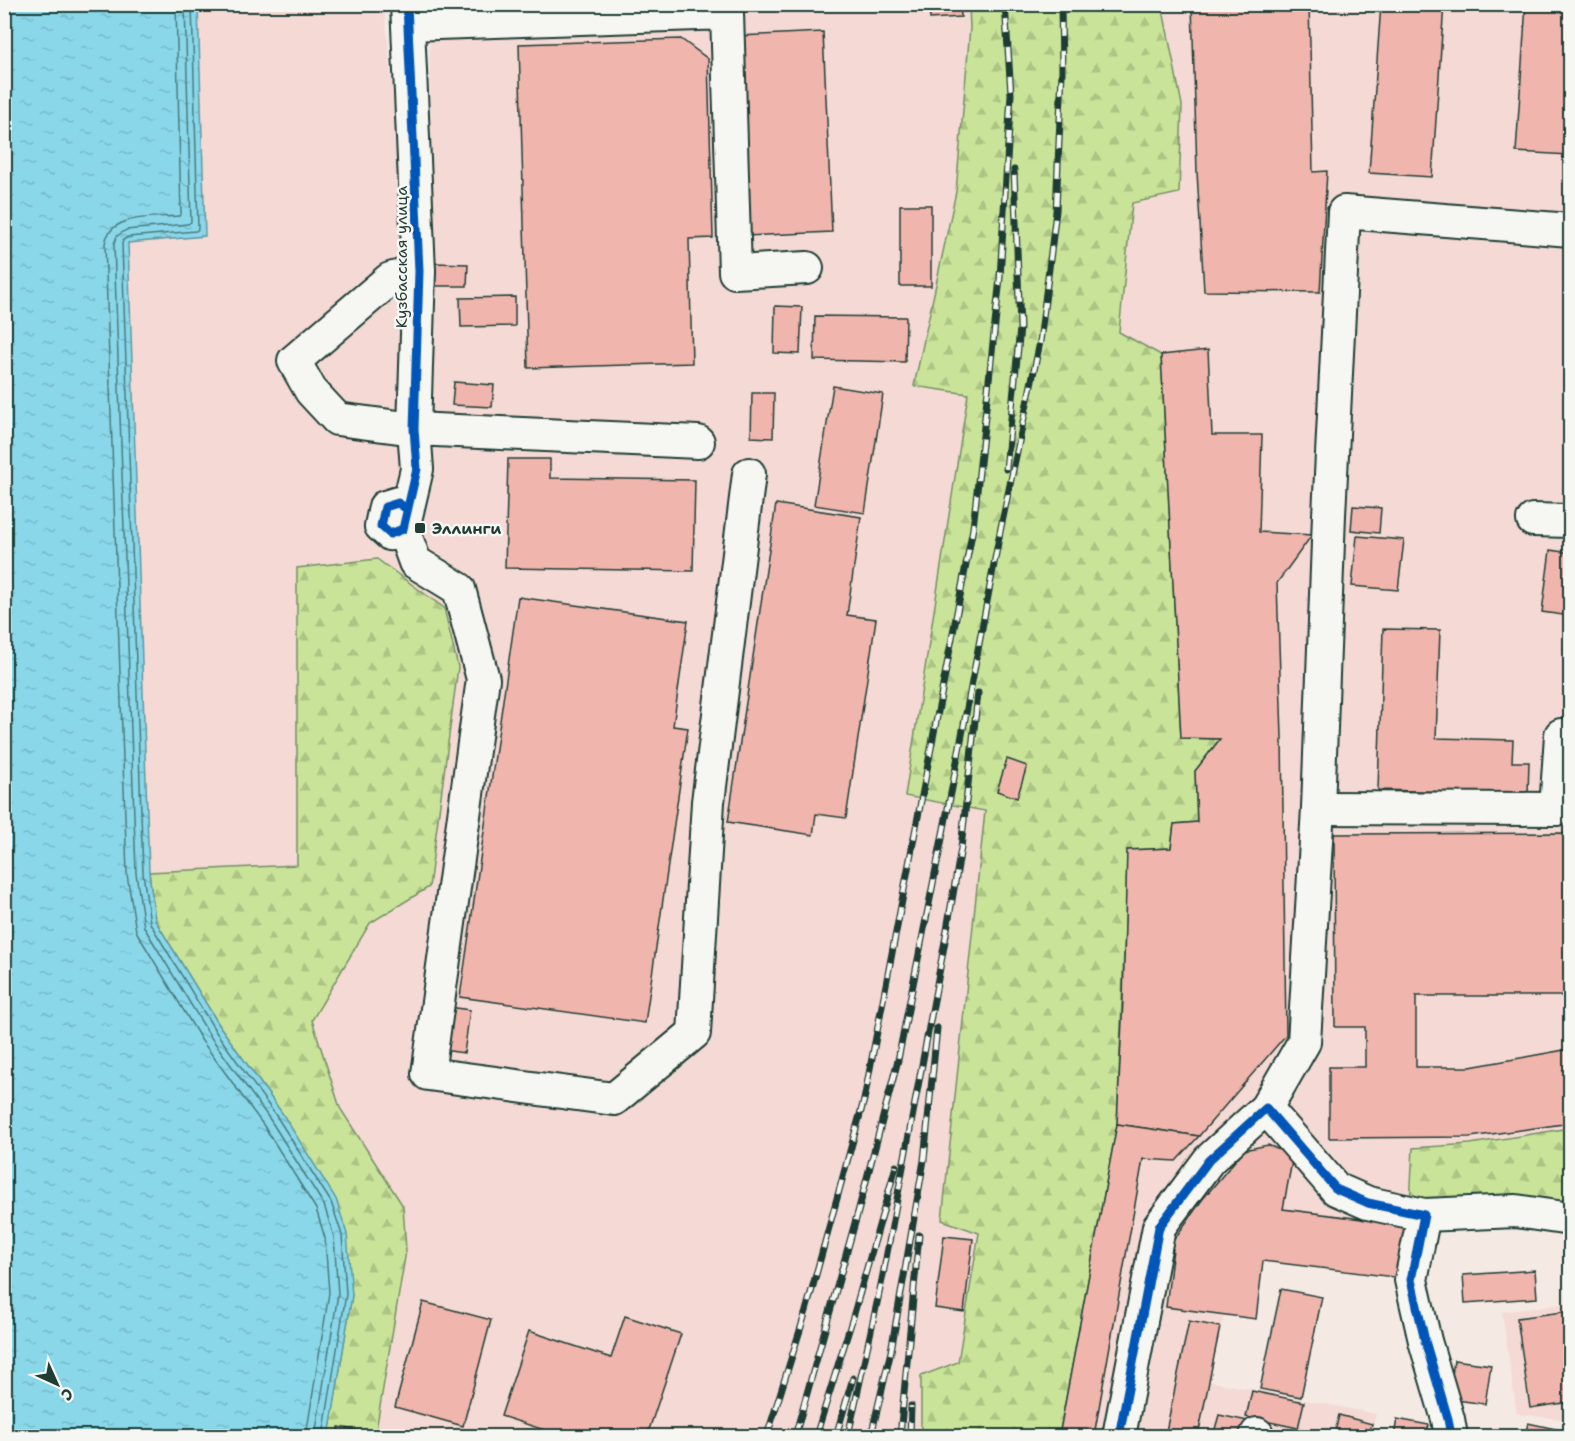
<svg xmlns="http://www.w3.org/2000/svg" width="1575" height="1441" viewBox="0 0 1575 1441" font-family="'Shantell Sans',sans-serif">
  <defs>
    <pattern id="forest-firs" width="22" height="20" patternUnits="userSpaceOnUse" patternTransform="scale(1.5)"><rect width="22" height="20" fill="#c9e399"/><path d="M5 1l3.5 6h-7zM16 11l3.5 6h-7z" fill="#acc484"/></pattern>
    <pattern id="water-ripples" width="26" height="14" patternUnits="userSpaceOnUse" patternTransform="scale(1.5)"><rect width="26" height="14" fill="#8ad7ea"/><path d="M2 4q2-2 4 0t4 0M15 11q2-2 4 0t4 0" fill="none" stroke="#77b9c9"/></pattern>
  </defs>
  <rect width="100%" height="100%" fill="#f5e9e4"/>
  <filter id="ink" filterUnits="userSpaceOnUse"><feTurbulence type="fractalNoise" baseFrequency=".0167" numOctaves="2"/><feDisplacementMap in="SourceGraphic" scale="12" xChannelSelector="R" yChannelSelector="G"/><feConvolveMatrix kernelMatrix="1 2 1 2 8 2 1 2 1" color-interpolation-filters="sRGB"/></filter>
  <g filter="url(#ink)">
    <g fill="#f4d9d4">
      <path d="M198,5H384L410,271L400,380L430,379L434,353L429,5H969L970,28L956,192L914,385L968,394L905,796L985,810L942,1220L983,1234L959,1436H375L406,1251L403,1206L340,1108L312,1020L370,923L429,887L297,568V865L149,872L128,243L205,236Z"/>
      <path d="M1162,5H1570V1128L1470,1144L1413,1148L1402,1278L1263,1261L1256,1319L1224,1315L1209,1381L1376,1414L1370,1436H1059L1117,1124L1127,850L1174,824L1197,822L1195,771L1219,739L1181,738L1161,355L1119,332L1132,203L1182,105Z"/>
      <path d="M1570,1303V1420L1517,1414L1502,1312Z"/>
    </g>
    <g fill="url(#forest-firs)" stroke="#749066" stroke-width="1.5">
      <path d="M969,5H1162L1182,105L1179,193L1132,203L1119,332L1161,355L1181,738L1220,739L1195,771L1197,822L1174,824L1171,848L1128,850L1117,1124L1059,1436H921V1376L958,1362L979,1233L942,1220L985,811L905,796L968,394L914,386L956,192L970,28Z"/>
      <path d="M377,559L444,608L458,667L429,887L370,923L312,1020L340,1108L403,1206L406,1251L375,1436H329L352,1295L282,1113L221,1028L155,920L149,872L297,865V568Z"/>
      <path d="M1570,1128V1210L1410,1202L1413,1148L1470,1144Z"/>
    </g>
    <path fill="url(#water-ripples)" stroke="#5f99a1" stroke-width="1.5" d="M5,4L198,5L205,236L128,243L149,872L155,920L221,1028L282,1113L336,1199L347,1234L352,1295L329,1436H5Z"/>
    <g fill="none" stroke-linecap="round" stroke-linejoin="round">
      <g stroke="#4a7b7d" stroke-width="1.5">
        <path d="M176,4L181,214L179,216C155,218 109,213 105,244L127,874L136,931L202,1041L264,1126L316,1209L325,1238L329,1293L306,1436"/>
        <path d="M185,4L191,222L188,224L126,230L117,236L114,244L136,873L144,927L210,1036L271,1121L324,1205L334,1237L338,1294L315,1436"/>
        <path d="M192,4L198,229L196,231L128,237L123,240L122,244L143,873L150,923L216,1032L277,1117L331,1202L342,1235L346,1294L323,1436"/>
      </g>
    </g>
    <g fill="#f0b5ad" stroke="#1f3d34" stroke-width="1.5">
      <path d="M929,4H960L961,17L930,19Z"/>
      <path d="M1192,4H1309L1313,172L1327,171L1320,292L1204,291L1197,172Z"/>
      <path d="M1381,4H1444L1432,177L1369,173Z"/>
      <path d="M1526,4H1570V155L1516,152Z"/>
      <path d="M823,32L832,232L746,236L738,36Z"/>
      <path d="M681,39L708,59L713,238L689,239L692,363L528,368L519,44Z"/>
      <rect x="900" y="205" width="31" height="81"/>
      <path d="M435,263L468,264L467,286H434Z"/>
      <path d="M515,297V326L461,327L460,298Z"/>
      <path d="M775,306L802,307L800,354L774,353Z"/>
      <path d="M815,316L906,317L905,362L814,360Z"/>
      <path d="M1208,350L1212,435H1262L1259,532L1312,535L1277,583L1282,737L1286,1035L1199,1136L1117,1124L1123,999L1127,850L1171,848L1174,824L1197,822L1195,771L1220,739L1181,738L1161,355Z"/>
      <path d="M454,382L494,385L492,407L452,405Z"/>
      <path d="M833,386L883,394L865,513L814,505Z"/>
      <path d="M752,393H774L773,438L751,437Z"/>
      <path d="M508,459H550V478L695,480L693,571L505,568Z"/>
      <path d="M776,504L861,517L847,615L876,619L846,818L816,814L813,835L728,822Z"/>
      <path d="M1353,506L1381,508L1379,533L1351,530Z"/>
      <path d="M1357,536L1404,540L1398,590L1352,586Z"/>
      <path d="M1550,550L1570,553V616L1542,612Z"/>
      <path d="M518,597L688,621L673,726L688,728L645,1023L460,997Z"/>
      <path d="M1383,629L1440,630L1436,738L1513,740L1512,762H1529L1528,794L1378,790Z"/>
      <path d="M1007,759L1027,766L1017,798L997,791Z"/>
      <path d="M1570,833V996H1416V1067H1470L1570,1049V1123L1470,1137L1329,1138V1067H1365V1027H1335L1334,834Z"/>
      <path d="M449,1007L470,1010L464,1053L443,1050Z"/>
      <path d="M1117,1124L1199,1136L1176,1161L1143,1159L1094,1436H1059Z"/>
      <path d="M1268,1145L1293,1156L1283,1209L1409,1225L1402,1278L1263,1261L1256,1319L1166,1307L1173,1249L1168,1248L1202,1200L1244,1150Z"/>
      <path d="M944,1236L973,1239L964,1312L935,1308Z"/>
      <path d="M1535,1270L1537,1298L1465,1303L1463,1275Z"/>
      <path d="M1281,1289L1322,1297L1301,1397L1260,1389Z"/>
      <path d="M423,1302L491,1320L463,1426L395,1407Z"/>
      <path d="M1570,1311V1402L1530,1408L1517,1318Z"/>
      <path d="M625,1316L681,1334L647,1436H563L501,1416L529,1331L611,1358Z"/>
      <path d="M1189,1321L1220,1327L1198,1436H1165Z"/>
      <path d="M1454,1360L1491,1365L1485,1404L1449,1399Z"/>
      <path d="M1252,1391L1304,1402L1298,1428L1246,1417Z"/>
      <path d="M1219,1415L1248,1421L1245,1436H1213Z"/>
      <path d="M1339,1415L1372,1424L1369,1436H1334Z"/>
      <path d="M1397,1419L1429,1425L1426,1436H1394Z"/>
      <path d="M1528,1423L1570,1432V1436H1525Z"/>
      <path d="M339,1427L369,1432L368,1436H337Z"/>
    </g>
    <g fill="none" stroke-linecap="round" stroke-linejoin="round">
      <g stroke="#1f3d34" stroke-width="36">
        <g id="minor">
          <path d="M407,4L419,271L414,429L417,469L403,529L415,562L459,589L483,679L428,1074L614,1099L694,1033L708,802L749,474"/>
          <path d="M409,24L727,13L735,272L807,268"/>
          <path d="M419,271L390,279L294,361L311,391L337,419L414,429L698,442"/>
          <path d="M1533,520L1570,521"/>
          <path d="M403,529L390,534L381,526L385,507L398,503L407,509"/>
          <path d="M1318,808L1556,809L1570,806"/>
          <path d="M1556,809L1561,735"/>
          <path d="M1266,1108L1304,1042L1318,808L1329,515L1344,212L1570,230"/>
          <path d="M1424,1215L1411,1280L1425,1341L1448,1419L1451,1436"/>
          <path d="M1119,1436L1159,1227L1209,1160L1266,1108L1336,1189L1368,1203L1424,1215L1516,1211L1570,1219"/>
          <path d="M1256,1436L1257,1434"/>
        </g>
      </g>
      <use href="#minor" stroke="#f6f6f2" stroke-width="32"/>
      <g stroke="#1f3d34" stroke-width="7">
        <g id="rail">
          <path d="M1006,469L1020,328L1014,170"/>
          <path d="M767,1436L806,1311L864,1100L973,528L1000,278L1011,94L1005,4"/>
          <path d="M795,1436L858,1212L898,1060L953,783L1000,532L1040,342L1056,211L1062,72L1061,4"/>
          <path d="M816,1436L853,1317L896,1166"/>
          <path d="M836,1436L853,1378"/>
          <path d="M848,1436L882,1280L945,941L961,848L978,693"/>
          <path d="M871,1436L891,1351L924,1160L937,1028"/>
          <path d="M900,1436L919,1235"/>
          <path d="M910,1436L911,1406"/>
        </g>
      </g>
      <use href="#rail" stroke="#f6f6f2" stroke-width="4.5" stroke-dasharray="14" stroke-linecap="butt"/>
      <g stroke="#f6f6f2" stroke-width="13">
        <g id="cycleway">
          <path d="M407,509L398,503L385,507L381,526L390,534L403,529L417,469L414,429L419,271L407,4"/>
          <path d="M1119,1436L1159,1227L1209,1160L1266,1108L1336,1189L1368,1203L1424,1215L1411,1280L1425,1341L1448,1419L1451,1436"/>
        </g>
      </g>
      <use href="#cycleway" stroke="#0057b8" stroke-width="9"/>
    </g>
  </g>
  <rect fill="#1f3d34" stroke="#f6f6f2" stroke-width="2" x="414" y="522" width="12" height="12" rx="3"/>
  <g text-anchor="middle" stroke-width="5" stroke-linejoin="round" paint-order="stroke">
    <g font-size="16" fill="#1f3d34" stroke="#f6f6f2">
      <text transform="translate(401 257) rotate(-90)" y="6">Кузбасская улица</text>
    </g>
    <g font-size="16" font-weight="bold" fill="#1f3d34" stroke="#f6f6f2" text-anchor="start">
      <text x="432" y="534">Эллинги</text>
    </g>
  </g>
  <rect width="1575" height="1441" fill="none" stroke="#f6f6f2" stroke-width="24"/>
  <rect x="12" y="12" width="1551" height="1417" fill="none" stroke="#1f3d34" stroke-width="2" filter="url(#ink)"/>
  <g transform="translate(57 1384) rotate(135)" stroke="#f6f6f2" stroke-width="4.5" paint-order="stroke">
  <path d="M0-4.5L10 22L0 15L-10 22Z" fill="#1f3d34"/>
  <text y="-9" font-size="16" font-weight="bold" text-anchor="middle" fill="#1f3d34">С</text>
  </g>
</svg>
